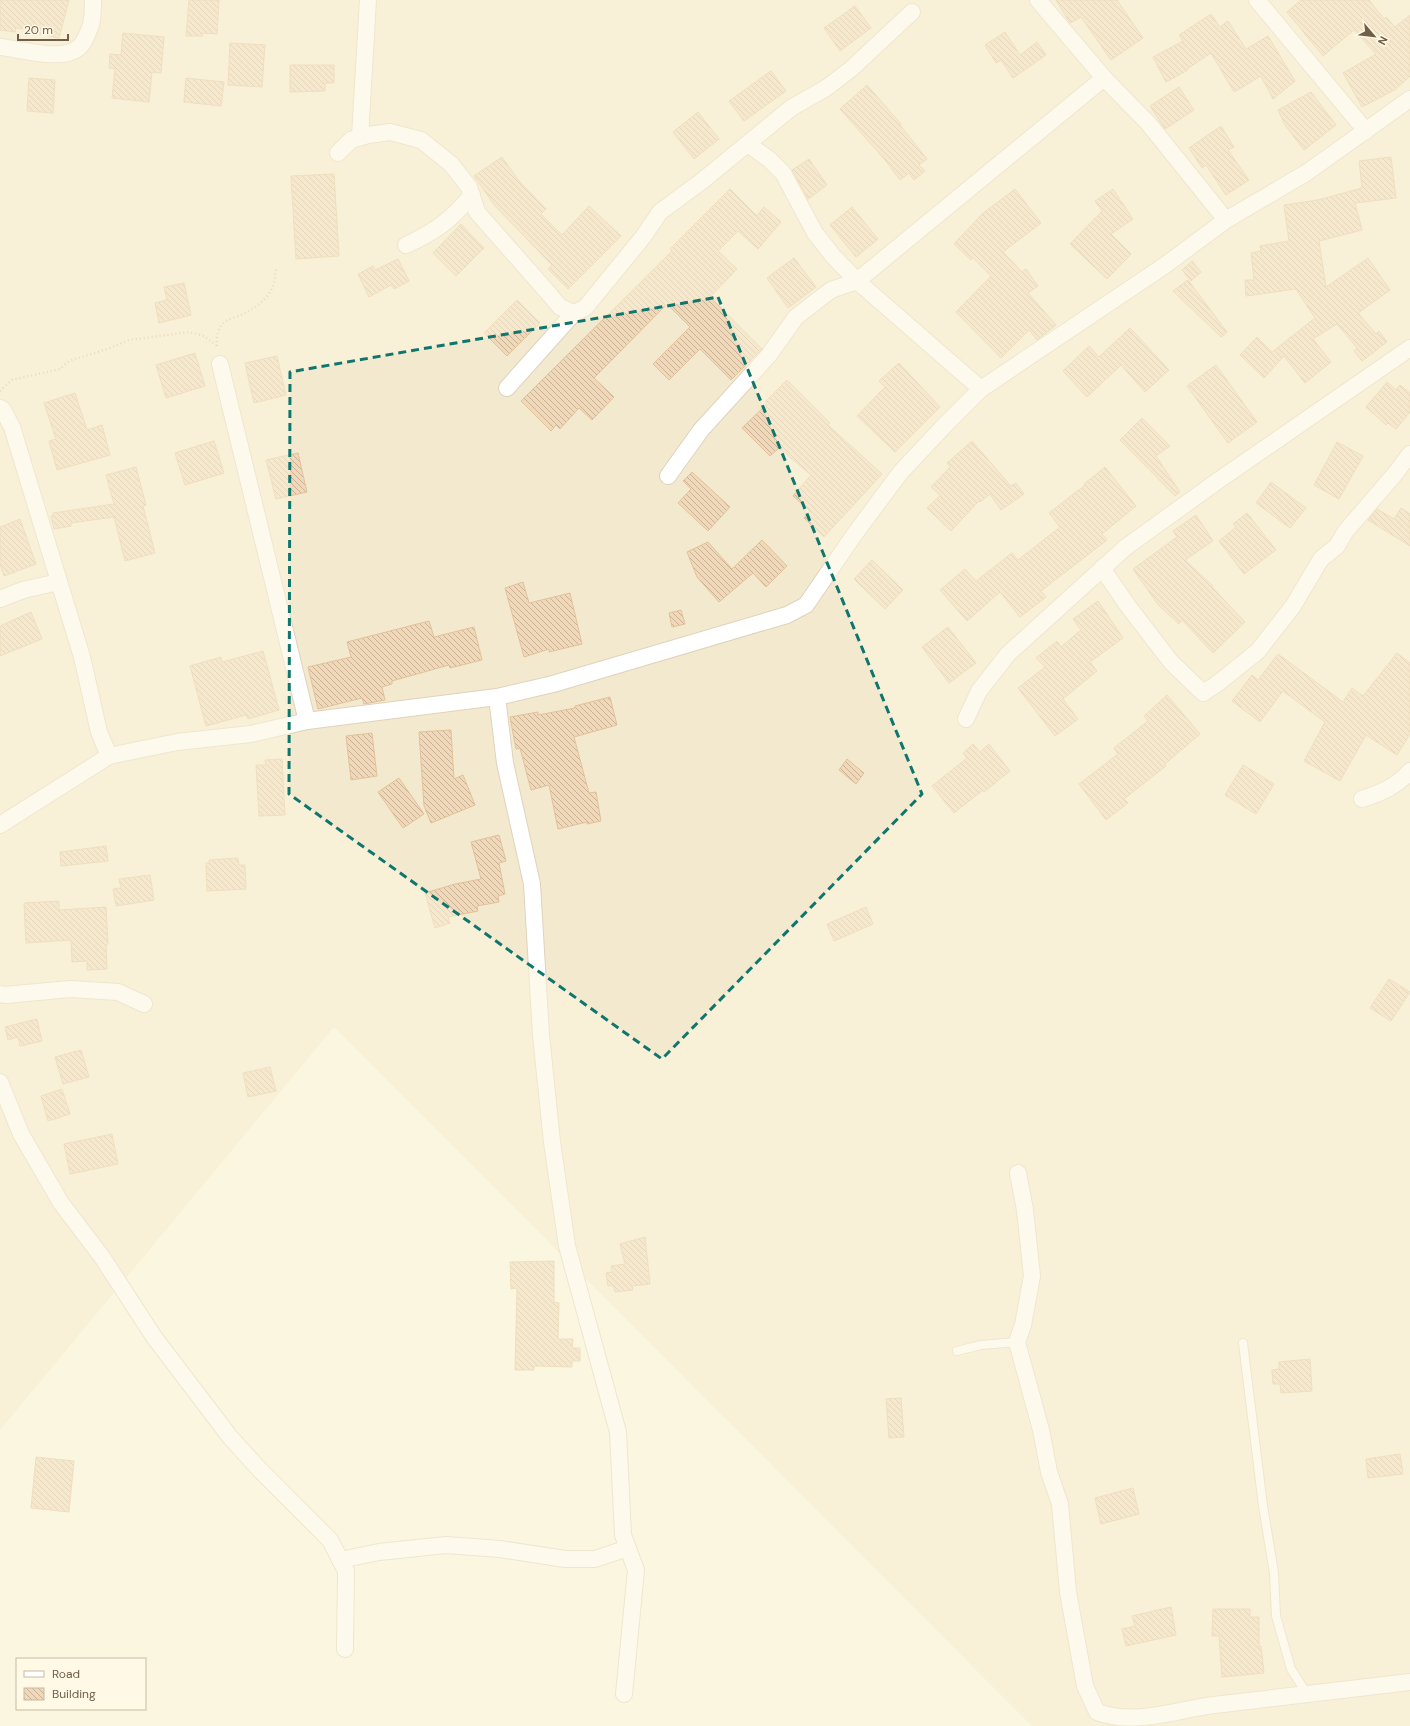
<svg xmlns="http://www.w3.org/2000/svg" width="1410" height="1726" viewBox="0 0 1410 1726" font-family="'DM Sans',sans-serif">
  <defs>
    <pattern id="building-back-hatch" width="6" height="6" patternUnits="userSpaceOnUse"><rect width="6" height="6" fill="#f0d8b8"/><path d="M-1 5l2 2M0 0l6 6M5-1l2 2" fill="none" stroke="#c7b298"/></pattern>
  </defs>
  <rect width="100%" height="100%" fill="#fbf6df"/>
  <path fill="#f3e9ce" d="M0,0H1410V1726H1032L334,1027L0,1430Z"/>
  <g fill="url(#building-back-hatch)" stroke="#e2c299">
    <path d="M0,0H69L59,38L32,32V30L16,28L15,32L0,30Z"/>
    <path d="M189,0H219L217,34L203,33L202,36H186Z"/>
    <path d="M1056,0H1117L1143,38L1111,60L1081,17L1070,23Z"/>
    <path d="M1301,0H1369L1384,19L1386,17L1395,27L1410,15V76L1396,89L1362,107L1343,73L1376,54L1354,30L1323,56L1287,12Z"/>
    <path d="M855,6L871,28L840,51L824,28Z"/>
    <path d="M1211,14L1220,27L1228,21L1246,49L1268,36L1295,81L1273,99L1261,76L1234,92L1211,53L1187,69L1188,70L1166,82L1153,57L1183,41L1179,35Z"/>
    <path d="M1005,32L1020,55L1037,42L1046,55L1013,78L1001,60L996,63L985,45Z"/>
    <path d="M123,33L164,37L161,73L152,72L149,102L112,98L115,69L109,68L110,54L121,55Z"/>
    <path d="M230,43L265,45L262,87L228,85Z"/>
    <path d="M290,65H334V83H325V91L290,92Z"/>
    <path d="M771,71L786,91L744,121L729,101Z"/>
    <path d="M29,78L55,80L53,113L27,111Z"/>
    <path d="M186,78L224,82L221,106L184,102Z"/>
    <path d="M867,85L901,124L900,125L927,159L919,165L925,171L914,180L909,173L900,180L885,160L840,109Z"/>
    <path d="M1179,87L1194,110L1165,129L1150,106Z"/>
    <path d="M1311,92L1336,125L1304,150L1285,125L1278,110Z"/>
    <path d="M698,112L719,139L694,159L673,132Z"/>
    <path d="M1221,126L1234,147L1228,150L1249,180L1226,195L1206,165L1202,168L1189,148Z"/>
    <path d="M502,157L519,181L546,209L541,214L562,235L589,206L621,236L568,289L548,269L552,265L495,206L474,176Z"/>
    <path d="M1391,157L1396,198L1355,203L1362,230L1319,241L1326,287L1368,258L1390,290L1358,313L1376,334L1379,331L1387,342L1362,361L1354,351L1357,348L1337,324L1313,339L1331,362L1305,383L1284,356L1264,378L1240,355L1257,337L1272,352L1315,318L1296,289L1246,296L1245,280H1254L1251,253L1261,251L1260,246L1289,241L1284,205L1318,200L1362,188L1359,161Z"/>
    <path d="M809,159L827,185L808,199L792,170Z"/>
    <path d="M334,174L339,256L296,259L291,176Z"/>
    <path d="M730,189L757,216L764,207L781,222L758,249L738,231L718,251L737,269L710,297L762,349L731,380L700,349L669,380L653,364L690,327L667,304L594,378L614,397L592,420L579,408L560,429L556,425L551,431L521,401L672,251L670,249Z"/>
    <path d="M1015,189L1041,223L1003,252L1022,272L1026,269L1038,286L1028,293L1056,325L1037,340L1029,330L1001,358L956,312L991,276L973,258L971,260L954,244L982,214Z"/>
    <path d="M1113,189L1133,219L1111,234L1131,254L1107,279L1070,244L1102,211L1095,201Z"/>
    <path d="M852,207L878,239L856,257L830,225Z"/>
    <path d="M461,224L484,248L456,276L433,253Z"/>
    <path d="M794,258L816,287L788,308L767,278Z"/>
    <path d="M398,259L409,281L394,289L391,285L369,297L358,274L373,266L375,270Z"/>
    <path d="M1192,261L1201,272L1191,281L1182,270Z"/>
    <path d="M1188,280L1227,332L1221,337L1173,291Z"/>
    <path d="M184,283L191,315L159,323L155,303L167,300L164,287Z"/>
    <path d="M517,300L540,323L507,356L484,333Z"/>
    <path d="M1130,328L1169,370L1145,392L1121,365L1087,397L1063,371L1089,346L1099,357Z"/>
    <path d="M195,353L205,386L166,398L156,365Z"/>
    <path d="M277,356L286,395L254,403L245,363Z"/>
    <path d="M899,363L940,407L895,452L857,416L885,387L879,381Z"/>
    <path d="M1216,365L1257,422L1228,443L1187,386Z"/>
    <path d="M787,380L830,423L828,425L882,474L824,537L804,518L810,511L793,496L811,475L779,448L770,456L742,428L767,404L765,402Z"/>
    <path d="M1387,382L1396,390L1400,385L1410,393V412L1396,429L1388,423L1386,425L1366,407Z"/>
    <path d="M75,393L87,430L102,425L110,455L57,470L49,441L56,439L44,403Z"/>
    <path d="M1142,418L1170,446L1156,456L1180,492L1175,496L1120,440Z"/>
    <path d="M214,441L224,473L185,485L175,453Z"/>
    <path d="M972,441L1011,486L1016,483L1024,494L1001,510L990,494L980,502L979,501L951,531L927,508L940,495L931,487L950,467L947,463Z"/>
    <path d="M1337,442L1363,456L1339,499L1314,485Z"/>
    <path d="M298,453L307,492L276,499L266,460Z"/>
    <path d="M136,467L146,505L143,506L155,553L125,561L114,517L71,523V526L54,529L51,516H53V513L114,504L106,475Z"/>
    <path d="M1105,467L1136,506L1102,534L1107,540L1041,591L1046,597L1020,617L1000,592L967,621L940,590L965,569L976,581L1012,553L1018,560L1060,527L1049,513L1085,485L1084,484Z"/>
    <path d="M692,472L730,507L708,531L678,503L691,489L683,481Z"/>
    <path d="M1271,482L1306,508L1290,528L1256,503Z"/>
    <path d="M1401,508L1410,514V546L1368,520L1377,509L1394,519Z"/>
    <path d="M1247,513L1276,550L1244,574L1219,541L1236,527L1233,524Z"/>
    <path d="M1196,515L1213,541L1185,560L1213,586L1212,587L1245,622L1213,653L1182,620L1179,624L1159,606L1133,569L1177,537L1173,531Z"/>
    <path d="M20,519L36,564L4,576L0,564V527Z"/>
    <path d="M762,540L787,566L766,587L753,573L719,602L697,577L687,552L708,542L732,569Z"/>
    <path d="M872,560L903,590L885,609L854,579Z"/>
    <path d="M523,582L529,603L570,593L582,644L549,652V649L524,657L505,588Z"/>
    <path d="M1098,601L1123,638L1090,662L1097,671L1063,699L1078,719L1055,736L1018,688L1045,667L1036,658L1057,641L1061,647L1081,630L1073,619Z"/>
    <path d="M681,610L685,624L672,627L669,613Z"/>
    <path d="M31,612L42,639L0,656V626Z"/>
    <path d="M429,621L434,637L474,627L482,660L450,668L449,665L392,681V684L382,687L385,700L364,704L362,698L318,709L308,667L351,657L347,642Z"/>
    <path d="M948,627L976,663L949,683L922,647Z"/>
    <path d="M263,651L279,710L248,719L246,715L206,726L190,666L221,657L222,662Z"/>
    <path d="M1397,653L1410,663V734L1397,755L1366,735L1340,781L1304,761L1325,722L1283,691L1260,722L1232,701L1252,675L1258,680L1278,654L1343,702L1352,688L1363,696Z"/>
    <path d="M1167,695L1200,734L1165,764L1166,766L1124,799L1128,803L1106,820L1079,784L1118,754L1114,748L1148,721L1144,716Z"/>
    <path d="M610,697L617,725L574,737L589,793L596,792L601,821L587,824V822L558,829L549,785L531,790L520,748L516,749L510,717L538,712V715L575,708V706Z"/>
    <path d="M451,730L454,779L463,775L475,805L431,823L424,806L419,732Z"/>
    <path d="M372,733L377,776L351,780L346,736Z"/>
    <path d="M973,744L980,752L989,744L1010,771L984,792L983,790L954,813L932,786L967,758L963,753Z"/>
    <path d="M282,759L285,815L259,816L256,765H266L265,760Z"/>
    <path d="M847,759L864,773L856,784L839,770Z"/>
    <path d="M1243,765L1274,784L1256,814L1225,795Z"/>
    <path d="M399,778L424,814L403,828L378,792Z"/>
    <path d="M499,835L506,861L499,863L505,894L498,896L499,902L477,906L478,911L448,917L450,923L435,928L425,893L455,884L481,879L471,842Z"/>
    <path d="M106,846L108,861L61,866L60,852Z"/>
    <path d="M238,858L239,865H245L246,889L207,891L206,863H209V860Z"/>
    <path d="M150,875L154,900L116,906L113,889L121,888L119,879Z"/>
    <path d="M59,901V910L106,907L108,944L106,945L107,969L87,970V961L72,962L71,940L26,943L24,903Z"/>
    <path d="M866,907L873,924L834,941L827,924Z"/>
    <path d="M1389,979L1410,992L1391,1021L1370,1008Z"/>
    <path d="M37,1019L42,1041L20,1046L18,1037L8,1040L5,1027Z"/>
    <path d="M81,1050L89,1077L63,1084L55,1057Z"/>
    <path d="M270,1067L276,1091L248,1097L243,1073Z"/>
    <path d="M62,1089L70,1114L48,1121L41,1096Z"/>
    <path d="M112,1134L118,1164L70,1174L64,1144Z"/>
    <path d="M645,1237L650,1284L632,1286L633,1290L615,1292L613,1285L608,1286L606,1273L612,1272L611,1266L625,1264L620,1244Z"/>
    <path d="M554,1261V1302L559,1303L558,1339H573L572,1348H580V1361H572V1367L534,1366V1370H515L517,1288L511,1289L510,1262Z"/>
    <path d="M1310,1359L1312,1391L1281,1393L1280,1384H1273L1272,1370L1279,1369V1362Z"/>
    <path d="M901,1398L904,1437L889,1438L886,1399Z"/>
    <path d="M1400,1454L1403,1474L1368,1478L1366,1459Z"/>
    <path d="M36,1457L74,1461L69,1512L31,1508Z"/>
    <path d="M1133,1488L1139,1514L1101,1524L1095,1498Z"/>
    <path d="M1171,1607L1176,1635L1126,1646L1122,1629L1135,1626L1132,1616Z"/>
    <path d="M1213,1609H1250V1617H1259V1647L1261,1646L1264,1673L1222,1677L1219,1636H1212Z"/>
  </g>
  <g fill="none" stroke-linecap="round" stroke-linejoin="round">
    <g stroke="#dfd3bc" stroke-width="10">
      <g id="lane">
        <path d="M1243,1343L1263,1506L1274,1573L1276,1616L1291,1669L1307,1694"/>
        <path d="M957,1351L981,1345L1017,1342"/>
      </g>
    </g>
    <g stroke="#dfd3bc" stroke-width="18">
      <g id="street">
        <path d="M1038,0L1104,78L1148,123L1226,220"/>
        <path d="M1257,0L1366,131"/>
        <path d="M0,47C19,49 61,61 77,49C84,45 88,32 91,25C93,17 93,8 93,0"/>
        <path d="M360,137L368,0"/>
        <path d="M748,144L770,160L783,173L815,233L833,256L857,281L981,389"/>
        <path d="M338,153L351,140L368,135L390,132L421,140L451,164L469,187L477,212L550,295L560,307L574,313"/>
        <path d="M406,245C435,232 451,220 472,195"/>
        <path d="M220,364L307,721"/>
        <path d="M507,388L574,313L585,308L643,237L660,212L702,181L791,108L826,88L851,69L912,12"/>
        <path d="M0,408L3,410L12,427L82,657L99,732L109,756"/>
        <path d="M668,476L701,430L769,355L796,317L831,290L857,281L1104,78"/>
        <path d="M1102,568L1128,606L1171,662L1203,693L1217,684L1258,651L1293,606L1321,559L1337,546L1345,532L1394,475L1410,454"/>
        <path d="M0,599L23,590L59,582"/>
        <path d="M497,697L505,763L532,884L541,1035L552,1142L567,1246L618,1432L623,1535L636,1570L624,1694"/>
        <path d="M966,719L979,691L1008,654L1126,547L1219,480L1410,348"/>
        <path d="M1362,799C1381,793 1397,786 1410,771"/>
        <path d="M0,825L109,756L177,742L251,734L307,721L497,697L553,684L787,615L806,605L854,535L900,473L943,427L981,389L1164,266L1226,220L1306,173L1410,99"/>
        <path d="M0,994L5,995L70,989L118,992L144,1004"/>
        <path d="M0,1082L21,1134L61,1203L102,1257L154,1337L230,1437L260,1470L330,1540L346,1571L345,1649"/>
        <path d="M1018,1173L1025,1210L1032,1276L1023,1325L1017,1342L1041,1430L1049,1472L1060,1504L1068,1592L1085,1686L1097,1712C1135,1726 1175,1710 1214,1705C1279,1697 1345,1690 1410,1682"/>
        <path d="M340,1560L379,1552L446,1545L500,1549L565,1559H595L628,1548"/>
      </g>
    </g>
    <g stroke="#d4bc9c" stroke-width="2.5" stroke-dasharray="1 3" stroke-linecap="butt">
      <path d="M217,346C216,337 218,326 226,321C230,318 236,317 241,315C263,304 275,294 276,268"/>
      <path d="M0,391L12,380L60,369L69,361L110,348L129,340L189,332L204,336L217,346"/>
    </g>
    <use href="#lane" stroke="#fff" stroke-width="8"/>
    <use href="#street" stroke="#fff" stroke-width="16"/>
  </g>
  <path d="M0 0H1410V1726H0ZM718,297L922,794L662,1059L289,794L290,372Z" fill="#fbf6df" fill-opacity=".55" fill-rule="evenodd"/>
  <path fill="none" stroke="#0f766e" stroke-width="3" stroke-dasharray="8 5" stroke-linejoin="round" d="M718,297L922,794L662,1059L289,794L290,372Z"/>
  <rect x="16" y="1658" width="130" height="52" fill="#fff9e5" stroke="#c6bba6"/>
  <rect x="24" y="1671" width="20" height="6" fill="#ffffff" stroke="#c6bba6"/>
  <text x="52" y="1678" font-size="12" fill="#715e48">Road</text>
  <rect x="24" y="1688" width="20" height="12" fill="url(#building-back-hatch)" stroke="#c6bba6"/>
  <text x="52" y="1698" font-size="12" fill="#715e48">Building</text>
  <g transform="translate(1374 36) rotate(118)" stroke="#fff9e5" stroke-width="3" paint-order="stroke">
  <path d="M0-3L7 15L0 10L-7 15Z" fill="#715e48"/>
  <text y="-6" font-size="11" font-weight="bold" text-anchor="middle" fill="#715e48">N</text>
  </g>
  <path d="M18 34v6h50v-6" fill="none" stroke="#715e48" stroke-width="2"/>
  <text x="24" y="34" font-size="12" fill="#715e48" stroke="#fff9e5" stroke-width="3" paint-order="stroke">20 m</text>
</svg>
